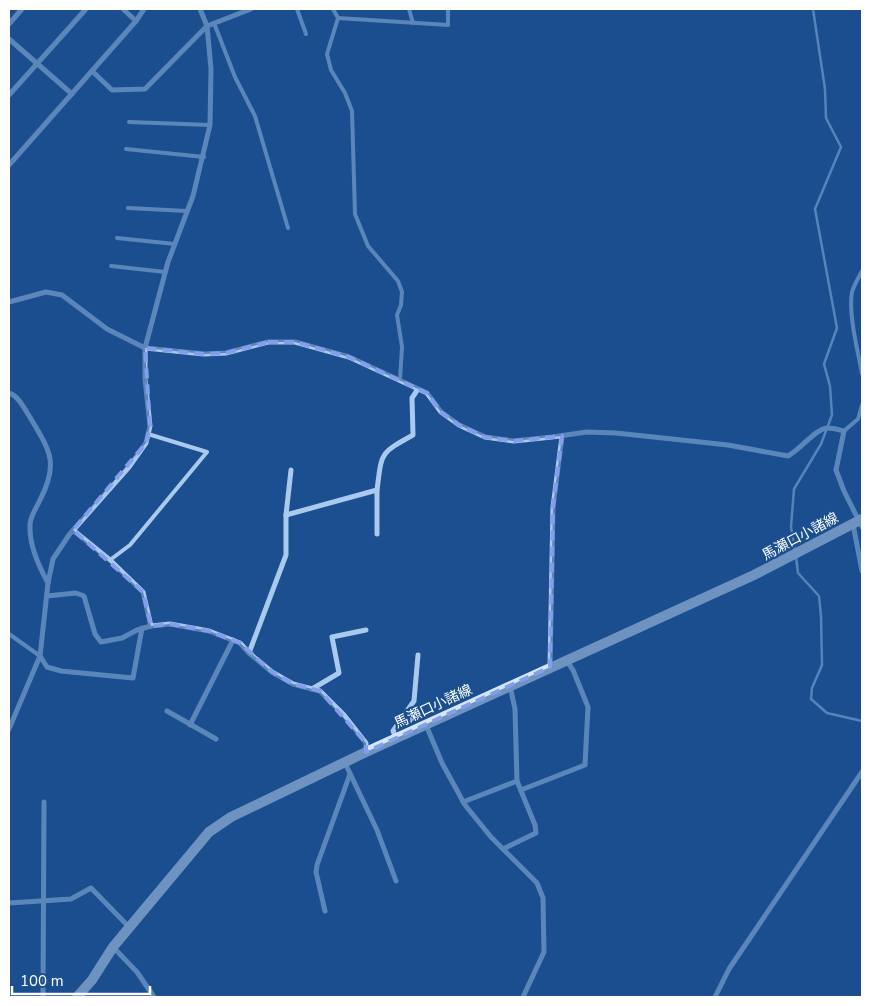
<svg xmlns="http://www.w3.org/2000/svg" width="871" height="1006" viewBox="0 0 871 1006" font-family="'Nunito Sans','Noto Sans JP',sans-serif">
  <rect width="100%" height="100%" fill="#1b4f8f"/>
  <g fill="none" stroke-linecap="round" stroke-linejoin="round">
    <g stroke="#9cc4f0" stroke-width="2.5">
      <path d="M795,552L791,527L794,489L821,444L832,415L830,386L824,364L837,328L815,209L841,147L826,118L825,89L813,9"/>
      <path d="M796,557L798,573L819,596L821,616L822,665L812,688L811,699L827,713L862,721"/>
    </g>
    <g stroke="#a9c9ee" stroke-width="4">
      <path d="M297,9L306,34"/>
      <path d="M333,9L338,18L327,54L331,70L345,93L352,111L355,214L368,246L398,281L402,292L401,305L397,315L402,347L400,379"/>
      <path d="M409,9L413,23"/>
      <path d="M338,18L448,25V9"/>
      <path d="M214,23L235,77L255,116L288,228"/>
      <path d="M129,122L210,125"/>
      <path d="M126,149L204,157"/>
      <path d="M128,208L187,211"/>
      <path d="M117,238L175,244"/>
      <path d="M111,266L165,272"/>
      <path d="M862,271C859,277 854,285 852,292C848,314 858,351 862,374"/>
      <path d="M844,431L858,419L862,405"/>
      <path d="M110,560L130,545L207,452L148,434"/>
      <path d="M9,634L40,656"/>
    </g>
    <g stroke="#a9c9ee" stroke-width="5">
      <path d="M123,9L136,21"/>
      <path d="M9,24L22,9"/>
      <path d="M9,39L72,94"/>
      <path d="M92,71L112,90L145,89L207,26L251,9"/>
      <path d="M9,95L86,9"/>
      <path d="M9,165L136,21L144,9"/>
      <path d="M9,302L46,292L62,295L107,329L145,348L204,354L226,353L268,342H295L349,357L427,393L441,412L459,425L485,437L514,441L552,437L587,432L616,433L728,445L788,456C800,450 816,428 828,428C833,428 839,430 844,431L836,470L844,491L862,527"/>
      <path d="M9,393C19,396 25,410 31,419C50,451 59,463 40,500C37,507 30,516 30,525C29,545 38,565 48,583"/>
      <path d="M286,515L377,490C382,452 379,454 413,435L412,398L418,389"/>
      <path d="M853,524L862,571"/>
      <path d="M73,530L110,560L143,592L151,626"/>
      <path d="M377,534V490"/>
      <path d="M47,596L76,593L84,596L95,634L101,642L122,638L137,630L151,626L170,624L209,631L240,643L249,653L272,672L293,684L320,691L344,715L366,743V751"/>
      <path d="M249,653L286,555V515L291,470"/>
      <path d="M40,656L47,667L61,671L133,678L142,628"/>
      <path d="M550,667L553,507L562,436"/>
      <path d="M312,689L339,673L332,637L366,630"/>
      <path d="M167,711L216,739"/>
      <path d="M190,725L233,640"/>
      <path d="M426,725L442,763L465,805L491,837L537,883L543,898L544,952L523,997"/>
      <path d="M9,729L40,656L48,583L53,559L69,535L129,467L146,443L150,426L145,379V348L168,262L193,196L210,125L211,69L207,26L200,9"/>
      <path d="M396,738L393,731L414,701L418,655"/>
      <path d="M345,763L377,830L396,881"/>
      <path d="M521,790L585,765L588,707L573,670L566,660"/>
      <path d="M463,802L517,781"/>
      <path d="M503,849L536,833L535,825L517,781L515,709L510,686"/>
      <path d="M9,903L71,899L91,888L130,928"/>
      <path d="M325,911L316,872L317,865L350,774"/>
      <path d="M113,947L137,972L154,997"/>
      <path d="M43,997L44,802"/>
      <path d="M715,997L729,969L862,772"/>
    </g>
    <path stroke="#d6e6fa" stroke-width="10" d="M77,997L92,980L113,947L209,832L231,817L366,752L754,575L862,519"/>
  </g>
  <path d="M0 0H871V1006H0ZM268,342H295L349,357L427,393L441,412L459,425L485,437L514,441L562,436L553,507L550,667L366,752V743L320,691L293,684L272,672L240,643L209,631L170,624L151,626L143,592L73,530L146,443L150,426L145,348L204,354L226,353Z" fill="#1b4f8f" fill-opacity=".55" fill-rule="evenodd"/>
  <path fill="none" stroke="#839eea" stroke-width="4" stroke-dasharray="10 6" stroke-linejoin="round" d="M268,342H295L349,357L427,393L441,412L459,425L485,437L514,441L562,436L553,507L550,667L366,752V743L320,691L293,684L272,672L240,643L209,631L170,624L151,626L143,592L73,530L146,443L150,426L145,348L204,354L226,353Z"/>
  <g text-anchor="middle" stroke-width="4.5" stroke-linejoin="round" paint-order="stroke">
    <g font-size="14" fill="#fff" stroke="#1b4f8f">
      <text transform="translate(800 536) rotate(-28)" y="5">馬瀬口小諸線</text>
      <text transform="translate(433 706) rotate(-25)" y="5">馬瀬口小諸線</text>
    </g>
  </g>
  <rect width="871" height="1006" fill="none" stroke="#ffffff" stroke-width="20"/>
  <path d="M12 986v8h138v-8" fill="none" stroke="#ffffff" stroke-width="2.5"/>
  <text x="20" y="986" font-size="15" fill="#ffffff" stroke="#1b4f8f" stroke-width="4" paint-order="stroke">100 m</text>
</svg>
